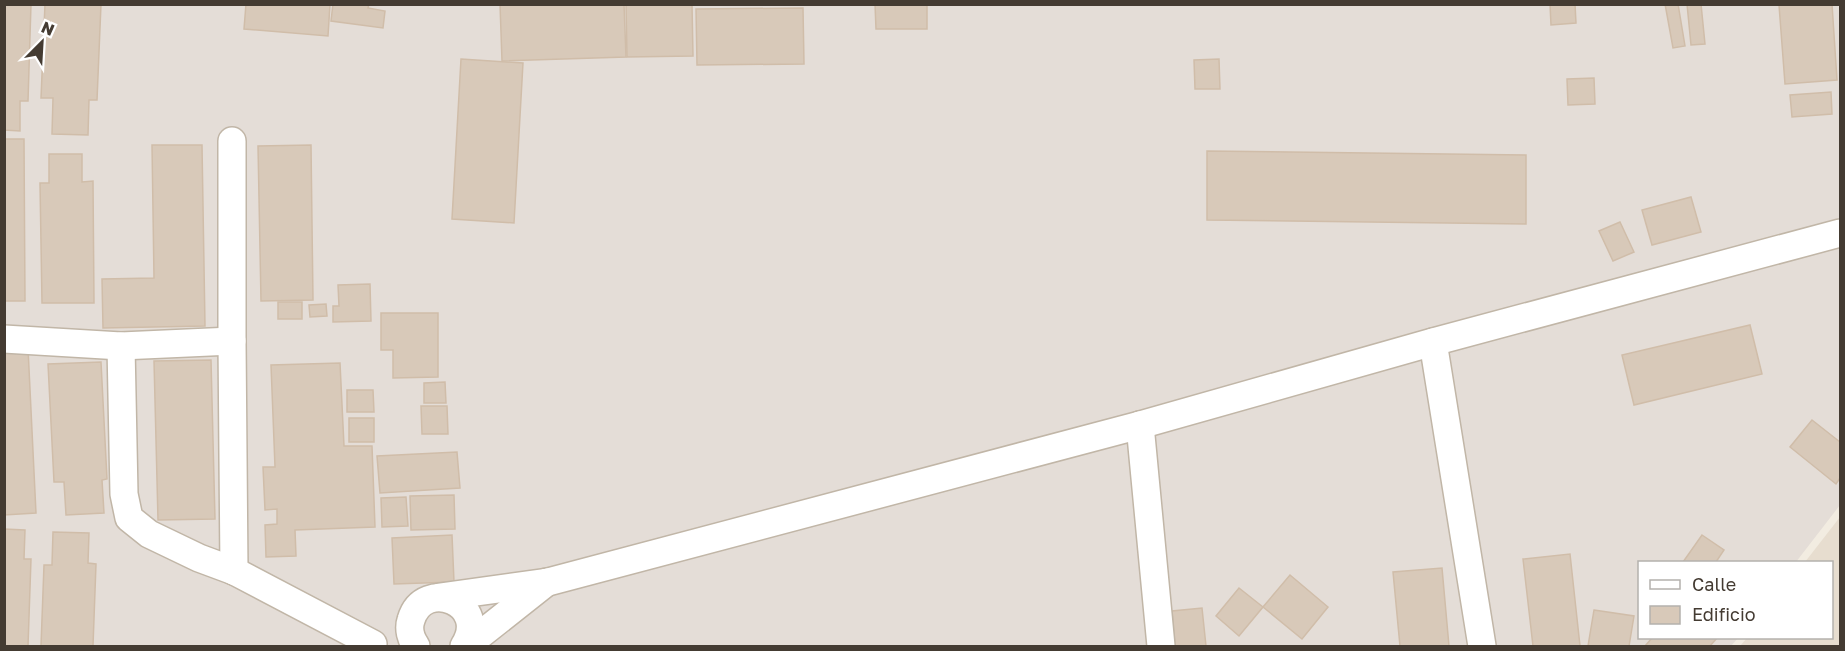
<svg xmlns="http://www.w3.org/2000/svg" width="1845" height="651" viewBox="0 0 1845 651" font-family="'Golos Text',sans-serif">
  <rect width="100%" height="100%" fill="#f2ece1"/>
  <path fill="#e7ddcf" d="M1840,517V646H1740L1747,638H1832V562H1805Z"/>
  <path fill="#e4ddd7" d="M4,5H1840V505L1796,562H1640V638H1738L1731,646H5Z"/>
  <g fill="#d8c9b9" stroke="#d0bda9" stroke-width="1.5">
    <path d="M4,4H31L28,101H20V131L4,130Z"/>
    <path d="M45,4H101L97,100H89L88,135L52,134L53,98H41Z"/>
    <path d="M246,4H330L328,36L244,29Z"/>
    <path d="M333,4H369L368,8L385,11L383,28L331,21Z"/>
    <path d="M500,4H624L626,57L502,61Z"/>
    <path d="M626,4H692L693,56L627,57Z"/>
    <path d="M875,4H927V29H876Z"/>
    <path d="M1550,4H1575L1576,23L1551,25Z"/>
    <path d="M1665,4H1678L1685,46L1673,48Z"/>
    <path d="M1687,4H1701L1705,44L1691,45Z"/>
    <path d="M1832,4L1837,80L1785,84L1779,5Z"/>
    <path d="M803,8L804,64L697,65L696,9Z"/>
    <path d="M461,59L523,63L514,223L452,219Z"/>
    <path d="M1219,59L1220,89H1195L1194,60Z"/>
    <path d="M1594,78L1595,104L1568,105L1567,79Z"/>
    <path d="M1831,92L1832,114L1792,117L1790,95Z"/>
    <path d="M4,139H24L25,301H4Z"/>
    <path d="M152,145H202L205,326L103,328L102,279L154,278Z"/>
    <path d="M311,145L313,300L261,301L258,146Z"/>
    <path d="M1207,151L1526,155V224L1207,220Z"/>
    <path d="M49,154H82V182L93,181L94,303H42L40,183H49Z"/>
    <path d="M1691,197L1701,232L1652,245L1642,210Z"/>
    <path d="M1620,222L1634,252L1613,261L1599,231Z"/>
    <path d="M370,284L371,321L333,322V306H339L338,285Z"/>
    <rect x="278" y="302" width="24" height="17"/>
    <path d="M326,304L327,316L310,317L309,305Z"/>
    <path d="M381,313H438V377L393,378V350H381Z"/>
    <path d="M1750,325L1762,374L1634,405L1622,355Z"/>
    <path d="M28,348L36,513L4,515V349Z"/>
    <path d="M211,360L215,519L158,520L154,361Z"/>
    <path d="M101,362L107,479L102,480L104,513L66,515L64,482H54L48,364Z"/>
    <path d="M340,363L344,446H372L375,527L295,530L296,556L266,557L265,525L277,524V509L265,510L263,467H275L271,365Z"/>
    <path d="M445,382L446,403H424V383Z"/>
    <path d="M347,390H373L374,412H347Z"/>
    <path d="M421,406H447L448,434H422Z"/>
    <rect x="349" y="418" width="25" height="24"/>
    <path d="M1812,420L1840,442V478L1836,484L1790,447Z"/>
    <path d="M457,452L460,488L380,493L377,456Z"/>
    <path d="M454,495L455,529L411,530L410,496Z"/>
    <path d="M406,497L408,526L382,527L381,498Z"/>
    <path d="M4,529L25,530L24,559H31L28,646H4Z"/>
    <path d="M53,532L89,533L88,563L96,564L93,646H41L44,565H52Z"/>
    <path d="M452,535L454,582L394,584L392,538Z"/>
    <path d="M1702,535L1724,550L1716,562H1683Z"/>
    <path d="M1570,554L1580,646H1533L1523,559Z"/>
    <path d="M1442,568L1449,646H1400L1393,572Z"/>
    <path d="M1290,575L1328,607L1302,639L1263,607Z"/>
    <path d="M1239,588L1263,607L1239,636L1216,616Z"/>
    <path d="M1202,608L1206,646H1175L1172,611Z"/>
    <path d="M1594,610L1634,616L1629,646H1588Z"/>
    <path d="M1652,638H1717L1710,646H1645Z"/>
  </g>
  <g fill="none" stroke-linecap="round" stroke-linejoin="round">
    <g stroke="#c1b6a7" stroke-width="30">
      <g id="minor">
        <path d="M232,141V341L234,571"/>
        <path d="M4,339L121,346L232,341"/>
        <path d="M1433,342L1482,646"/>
        <path d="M121,346L124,494L129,518L149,534L199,558L234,571L373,644"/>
        <path d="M1140,425L1161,646"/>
        <path d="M440,597L548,582L1140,425L1433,342L1840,233"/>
        <path d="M416,646C411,639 408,629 411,620C424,576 491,604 464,646"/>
        <path d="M466,646L547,582"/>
      </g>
    </g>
    <use href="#minor" stroke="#fff" stroke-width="27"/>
  </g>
  <rect width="1845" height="651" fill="none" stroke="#443b32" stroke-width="12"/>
  <rect x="1638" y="561" width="195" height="78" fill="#ffffff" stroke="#b4b1ad" stroke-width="1.5"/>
  <rect x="1650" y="580" width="30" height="9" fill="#ffffff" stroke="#b4b1ad" stroke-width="1.5"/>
  <text x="1692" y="591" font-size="18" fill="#443b32">Calle</text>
  <rect x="1650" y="606" width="30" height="18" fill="#d8c9b9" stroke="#b4b1ad" stroke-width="1.5"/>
  <text x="1692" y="621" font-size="18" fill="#443b32">Edificio</text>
  <g transform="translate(42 42) rotate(24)" stroke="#ffffff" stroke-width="4.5" paint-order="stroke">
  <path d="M0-4.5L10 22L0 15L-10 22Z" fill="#443b32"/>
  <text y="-9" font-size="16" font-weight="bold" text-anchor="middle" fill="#443b32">N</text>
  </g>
</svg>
